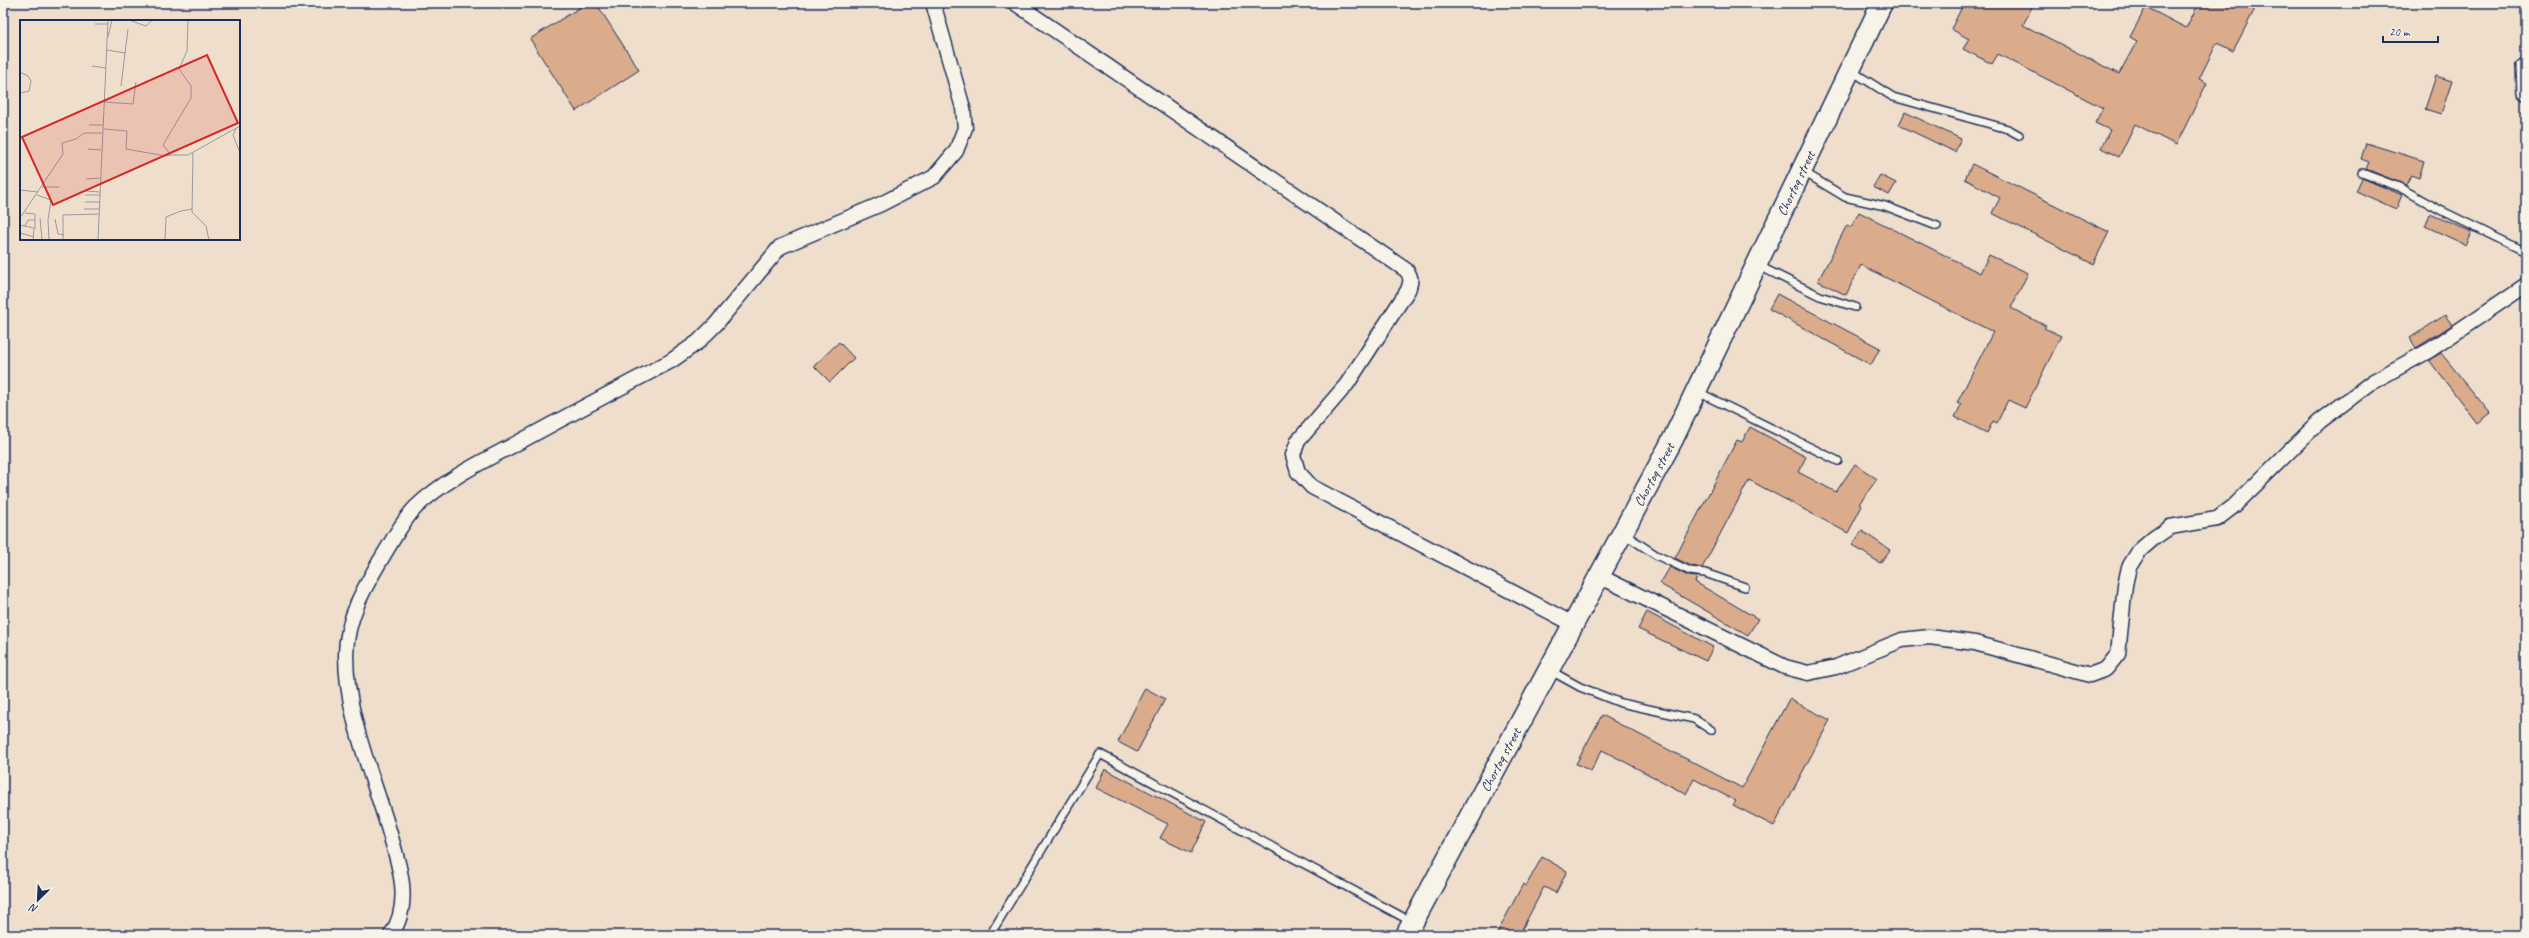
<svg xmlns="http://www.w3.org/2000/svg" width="2529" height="938" viewBox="0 0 2529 938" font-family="Caveat,sans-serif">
  <rect width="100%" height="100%" fill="#efdecc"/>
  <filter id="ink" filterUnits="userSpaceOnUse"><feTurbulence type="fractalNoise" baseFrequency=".025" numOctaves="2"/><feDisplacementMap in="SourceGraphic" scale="8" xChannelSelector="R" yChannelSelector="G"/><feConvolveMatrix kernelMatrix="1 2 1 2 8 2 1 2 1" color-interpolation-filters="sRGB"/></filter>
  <g filter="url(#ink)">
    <g fill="#dbac8c" stroke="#1b2f5e">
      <path d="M587,3H596L639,70L576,111L530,39Z"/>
      <path d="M1964,3H2034L2023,25L2119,74L2137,41L2130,37L2146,7L2186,28L2199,3H2258L2233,51L2217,43L2199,79L2207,83L2176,145L2135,124L2119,157L2101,148L2110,130L2095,123L2103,108L1998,54L1992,64L1963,49L1969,39L1951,29Z"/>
      <path d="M2436,76L2452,81L2441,114L2425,109Z"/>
      <path d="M1905,112L1961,139L1955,152L1899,125Z"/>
      <path d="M2366,143L2424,161L2419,178L2411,175L2406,185L2366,169L2369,162L2361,159Z"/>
      <path d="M1972,164L2109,232L2093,264L1992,213L2000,198L1965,179Z"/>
      <path d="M1880,175L1896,183L1889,195L1873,187Z"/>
      <path d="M2362,178L2402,195L2396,209L2356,191Z"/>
      <path d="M1859,212L1980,273L1989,255L2028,273L2011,308L2046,326L2044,328L2061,336L2025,408L2008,400L1997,423L1993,421L1987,433L1955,417L1961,405L1957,403L1993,332L1861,265L1846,295L1818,281L1847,225L1851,227Z"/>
      <path d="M2430,214L2472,232L2466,245L2425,226Z"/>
      <path d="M1777,294L1880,348L1871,365L1769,309Z"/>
      <path d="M2445,315L2452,325L2416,348L2410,338Z"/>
      <path d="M839,342L854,358L830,382L814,366Z"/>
      <path d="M2441,353L2490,413L2477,423L2429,360Z"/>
      <path d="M1750,427L1806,457L1798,472L1836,492L1855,464L1877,479L1859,504L1862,506L1848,533L1749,480L1702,568L1691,566L1675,558L1737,440L1742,442Z"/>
      <path d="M1862,531L1890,550L1880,563L1852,545Z"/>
      <path d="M1670,567L1688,576L1697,577L1695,582L1758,619L1748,635L1660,584Z"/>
      <path d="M1647,612L1713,647L1706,661L1638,629Z"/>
      <path d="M1145,688L1165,699L1137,752L1118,742Z"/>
      <path d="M1789,699L1830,720L1774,826L1733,805L1736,801L1694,779L1686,794L1602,750L1591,771L1576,764L1602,715L1742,788Z"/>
      <path d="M1105,769L1206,822L1191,853L1160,838L1168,824L1096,788Z"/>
      <path d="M1542,857L1567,871L1556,893L1544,887L1519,935H1496L1523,884L1526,886Z"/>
    </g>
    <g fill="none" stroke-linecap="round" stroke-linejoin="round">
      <g stroke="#1b2f5e" stroke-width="10">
        <g id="lane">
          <path d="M2526,60L2520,65L2521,93L2526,97"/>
          <path d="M1850,70L1893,97L2008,129L2019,135"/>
          <path d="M1802,171L1845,197L1885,206L1937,226"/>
          <path d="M2362,173L2399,187L2442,211L2526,252"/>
          <path d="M1757,265L1820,296L1855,307"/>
          <path d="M1696,391L1838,461"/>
          <path d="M1624,534L1656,555L1690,571L1705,573L1745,587"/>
          <path d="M1551,671L1580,687L1621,703L1694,719L1711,730"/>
          <path d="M990,935L1100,754L1412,922"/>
        </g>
      </g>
      <g stroke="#1b2f5e" stroke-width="17">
        <g id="street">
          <path d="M1015,3L1406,270C1412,277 1411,282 1408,290L1347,384L1298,441L1293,455L1298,472L1312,487L1573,624"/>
          <path d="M1599,576L1785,667L1808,673L1836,667L1902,640L1929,637L1975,643L2090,675L2106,669L2118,654L2125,585L2129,567L2139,551L2154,538L2170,527L2217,519L2234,506L2319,422L2372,382L2430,350L2526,285"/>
          <path d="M391,935C412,904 400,867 390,834C373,775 346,717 346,655C346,616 367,583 386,551C395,536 404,519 416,507C445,479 486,460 521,441C571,414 621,387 671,361L698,342L716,324L780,247L881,204L934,177L956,151L965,128L963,108L933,3"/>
        </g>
      </g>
      <g stroke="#1b2f5e" stroke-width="23">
        <g id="secondary">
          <path id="s1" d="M1406,935L1673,439L1882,3"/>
        </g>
      </g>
      <use href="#lane" stroke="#f7f3e8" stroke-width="7"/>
      <use href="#street" stroke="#f7f3e8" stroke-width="14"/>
      <use href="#secondary" stroke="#f7f3e8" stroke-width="20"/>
    </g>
  </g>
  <g text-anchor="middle" stroke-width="4" stroke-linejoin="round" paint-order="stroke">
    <g font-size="14" fill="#1b2f5e" stroke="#f7f3e8">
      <text dy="5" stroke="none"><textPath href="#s1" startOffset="847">Chortoq street</textPath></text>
      <text dy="5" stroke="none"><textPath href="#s1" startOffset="523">Chortoq street</textPath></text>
      <text dy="5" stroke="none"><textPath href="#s1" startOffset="199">Chortoq street</textPath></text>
    </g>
  </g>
  <g transform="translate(20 20)">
    <rect width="220" height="220" fill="#efdecc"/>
    <path fill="none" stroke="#9a98a0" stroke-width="1" d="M109,0L126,6L132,0M168,0L167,31L159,49L171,66V78L143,125L151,135H168L220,106M75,4H88M88,17L92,0M87,30L105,33L108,9M72,46L86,48M0,52L8,56L11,61L9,71L0,73M101,66L105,33M84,82L113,84L116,62M69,105H83M84,109L107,111L106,129L146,136L151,135M216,109L213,115L220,133M68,129L81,130M173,133L172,192L186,206L189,220M66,159L80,158M22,167H39M0,170L18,172M66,171L80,172M17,175L31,180L28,200L29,219M65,175H80M65,182H80M64,189H79M5,193L15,194V209M0,198L43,134L42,123L56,119L64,113H82M20,198L22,219M35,199L38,214L44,215M0,205L14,208L13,220M5,206L8,200H15M0,213L14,217M43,219V195L79,194M14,220H33M78,220L88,0M145,220L146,197L161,191L172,189"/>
    <path fill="#d62828" fill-opacity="0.15" stroke="#d62828" stroke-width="2" d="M187,35L218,103L33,185L2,117Z"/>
    <rect width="220" height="220" fill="none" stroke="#1b2f5e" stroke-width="2"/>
  </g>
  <rect width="2529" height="938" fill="none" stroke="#f7f3e8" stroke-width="16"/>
  <rect x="8" y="8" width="2513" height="922" fill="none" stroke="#1b2f5e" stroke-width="1.5" filter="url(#ink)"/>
  <g transform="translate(38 900) rotate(204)" stroke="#f7f3e8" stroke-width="3" paint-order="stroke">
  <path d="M0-3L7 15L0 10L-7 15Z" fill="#1b2f5e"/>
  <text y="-6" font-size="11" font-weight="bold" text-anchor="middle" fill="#1b2f5e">N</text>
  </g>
  <path d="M2383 36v6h55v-6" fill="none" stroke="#1b2f5e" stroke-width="2"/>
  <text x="2389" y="36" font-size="12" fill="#1b2f5e" stroke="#f7f3e8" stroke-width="3" paint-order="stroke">20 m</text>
</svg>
